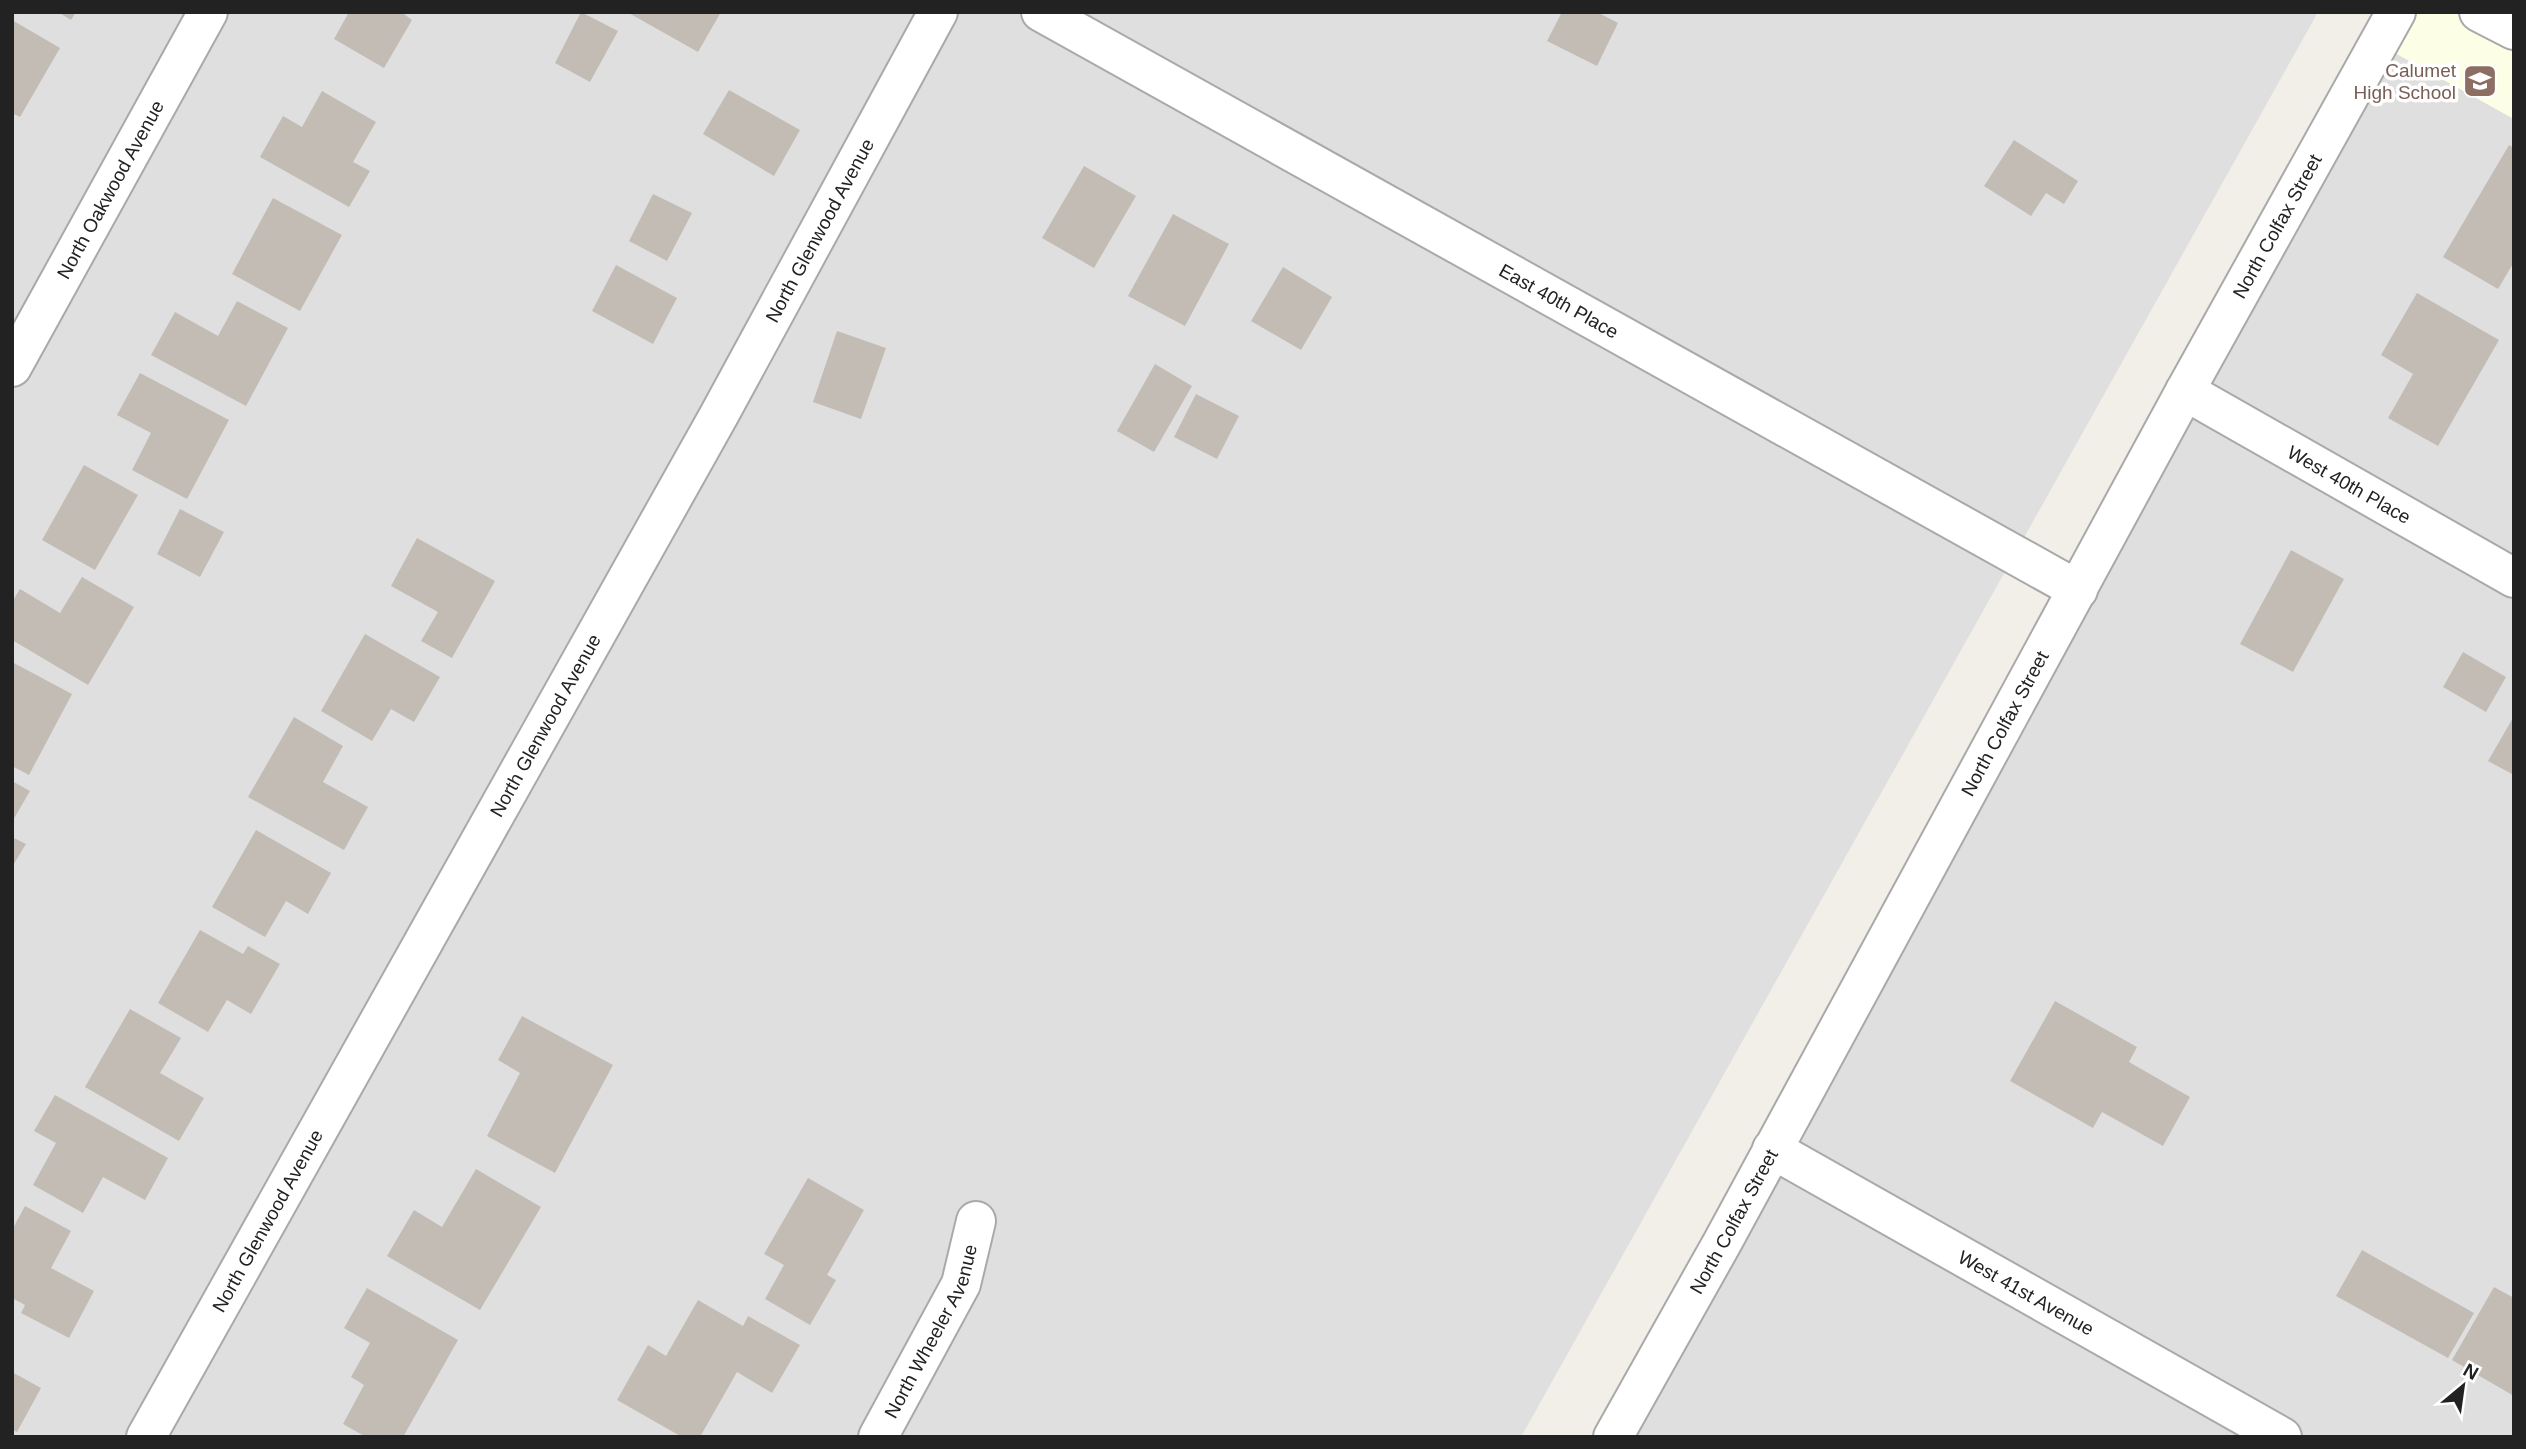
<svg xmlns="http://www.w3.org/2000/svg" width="2526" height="1449" viewBox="0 0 2526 1449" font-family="Arial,sans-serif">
  <rect width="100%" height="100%" fill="#f2efe9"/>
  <g fill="#e0dfdf">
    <path d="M12,12H2318L1521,1437H12Z"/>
    <path d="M2379,44L2514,119V1437H1615Z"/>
  </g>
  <path fill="#fcffe5" d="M2397,12H2514V119L2379,44Z"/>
  <g fill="#c3bcb5">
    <path d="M58,12H76L71,20Z"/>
    <path d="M349,12H405L404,14L412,20L384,68L334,39Z"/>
    <path d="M581,12L618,31L590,82L555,63Z"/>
    <path d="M627,12H721L698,52Z"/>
    <path d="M1562,12H1597L1618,23L1597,66L1547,41Z"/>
    <path d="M12,20L60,48L20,117L12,113Z"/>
    <path d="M729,90L800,130L774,176L703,134Z"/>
    <path d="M322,91L376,122L353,162L370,171L349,207L260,157L283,116L302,127Z"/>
    <path d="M2014,140L2078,181L2064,204L2046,193L2031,216L1984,186Z"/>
    <path d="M2509,145L2514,148V262L2498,289L2443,257Z"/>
    <path d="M1084,166L1136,196L1094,268L1042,238Z"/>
    <path d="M653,194L692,213L667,261L629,241Z"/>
    <path d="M273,198L342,235L300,311L232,274Z"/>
    <path d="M1173,214L1229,244L1185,326L1128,296Z"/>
    <path d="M616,265L677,298L653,344L592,311Z"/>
    <path d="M1283,267L1332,297L1301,350L1251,321Z"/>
    <path d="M2417,293L2499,340L2438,446L2388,418L2413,374L2381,355Z"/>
    <path d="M237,301L288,328L246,406L151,355L175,312L218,336Z"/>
    <path d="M837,331L886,348L861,419L813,402Z"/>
    <path d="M1155,364L1192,386L1154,452L1117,431Z"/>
    <path d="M140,373L229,420L187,499L132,470L151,433L117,415Z"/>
    <path d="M1196,394L1239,416L1217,459L1174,437Z"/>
    <path d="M84,465L138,495L95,570L42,540Z"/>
    <path d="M180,509L224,532L200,577L157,554Z"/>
    <path d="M417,538L495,581L452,658L421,641L438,612L391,586Z"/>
    <path d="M2291,550L2344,579L2293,672L2240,644Z"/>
    <path d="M82,577L134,607L88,685L12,640V602L20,589L60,613Z"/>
    <path d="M365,634L440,677L414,722L391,709L372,741L321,711Z"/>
    <path d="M2463,652L2506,677L2486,712L2443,687Z"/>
    <path d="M12,662L72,694L29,775L12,766Z"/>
    <path d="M2514,716V775L2488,761Z"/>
    <path d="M294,717L343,746L323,782L368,807L344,850L248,797Z"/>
    <path d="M12,781L30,791L12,822Z"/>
    <path d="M256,830L331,873L308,914L286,901L265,937L212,907Z"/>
    <path d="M12,837L26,844L12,867Z"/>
    <path d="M200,930L243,954L248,946L280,964L251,1014L227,1000L208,1032L158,1003Z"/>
    <path d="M2055,1001L2137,1047L2129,1062L2190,1097L2163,1146L2102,1112L2093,1128L2010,1081Z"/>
    <path d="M130,1009L181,1038L160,1073L204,1098L179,1141L85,1087Z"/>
    <path d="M522,1016L613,1065L555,1173L487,1136L520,1073L498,1060Z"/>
    <path d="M55,1095L168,1158L145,1200L103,1177L83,1213L33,1185L56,1143L34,1131Z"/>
    <path d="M476,1169L541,1207L480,1310L387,1256L414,1210L442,1227Z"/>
    <path d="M808,1178L864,1210L827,1275L836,1280L810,1325L765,1299L784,1265L764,1254Z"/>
    <path d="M25,1206L71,1231L51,1268L94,1291L69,1338L21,1313L25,1305L12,1298V1230Z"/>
    <path d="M2362,1250L2474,1313L2448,1358L2336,1296Z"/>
    <path d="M2494,1287L2514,1298V1396L2452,1360Z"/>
    <path d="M367,1288L458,1340L403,1437H366L343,1424L364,1385L351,1377L370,1343L344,1328Z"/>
    <path d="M698,1300L743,1326L748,1316L800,1345L772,1393L737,1372L700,1437H682L617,1400L648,1345L666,1356Z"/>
    <path d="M12,1372L41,1388L17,1432L12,1429Z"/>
  </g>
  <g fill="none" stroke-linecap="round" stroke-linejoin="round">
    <g stroke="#a9a9a9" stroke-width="42">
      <g id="minor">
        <path id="s1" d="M1041,12L2078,590"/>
        <path d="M2479,12L2514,30"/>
        <path id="s2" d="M12,367L208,12"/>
        <path id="s3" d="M2185,391L2514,578"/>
        <path id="s4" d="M1772,1149L2282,1437"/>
        <path id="s5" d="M146,1437L719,415L938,12"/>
        <path id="s6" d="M878,1437L961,1284L976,1221"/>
        <path id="s7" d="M1613,1437L1722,1243L2185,391L2396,12"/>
      </g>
    </g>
    <use href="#minor" stroke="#fff" stroke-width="38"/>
  </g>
  <defs>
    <g id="school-square" transform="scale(1.75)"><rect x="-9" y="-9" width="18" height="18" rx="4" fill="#8d6e63" stroke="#fff"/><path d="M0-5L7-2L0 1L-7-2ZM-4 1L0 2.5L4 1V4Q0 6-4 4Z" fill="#fff"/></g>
  </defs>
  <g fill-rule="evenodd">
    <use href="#school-square" x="2480" y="81"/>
  </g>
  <g text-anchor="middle" stroke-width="7" stroke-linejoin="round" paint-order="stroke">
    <g font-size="19" fill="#785e54" stroke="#fff" text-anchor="end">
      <text x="2456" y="77">Calumet<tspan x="2456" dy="22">High School</tspan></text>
    </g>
    <g font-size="19" fill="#222" stroke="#fff">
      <text dy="7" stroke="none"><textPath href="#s2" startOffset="203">North Oakwood Avenue</textPath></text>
      <text dy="7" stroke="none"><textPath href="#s7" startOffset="1381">North Colfax Street</textPath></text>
      <text dy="7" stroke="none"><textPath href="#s5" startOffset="1382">North Glenwood Avenue</textPath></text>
      <text dy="7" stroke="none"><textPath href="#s1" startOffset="593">East 40th Place</textPath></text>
      <text dy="7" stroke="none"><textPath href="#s3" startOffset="189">West 40th Place</textPath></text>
      <text dy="7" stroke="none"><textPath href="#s7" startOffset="814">North Colfax Street</textPath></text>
      <text dy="7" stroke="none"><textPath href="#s5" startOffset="816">North Glenwood Avenue</textPath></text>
      <text dy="7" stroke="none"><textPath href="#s5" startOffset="248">North Glenwood Avenue</textPath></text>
      <text dy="7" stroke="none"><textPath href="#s7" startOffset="247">North Colfax Street</textPath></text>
      <text dy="7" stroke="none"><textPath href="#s4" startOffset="292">West 41st Avenue</textPath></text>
      <text dy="7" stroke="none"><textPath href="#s6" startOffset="119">North Wheeler Avenue</textPath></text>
    </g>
  </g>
  <rect width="2526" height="1449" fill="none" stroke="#222222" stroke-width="28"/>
  <g transform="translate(2463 1386) rotate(29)" stroke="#ffffff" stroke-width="5" paint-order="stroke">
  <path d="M0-5L12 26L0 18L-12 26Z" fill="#222222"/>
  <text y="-10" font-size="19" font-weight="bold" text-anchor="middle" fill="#222222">N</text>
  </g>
</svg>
